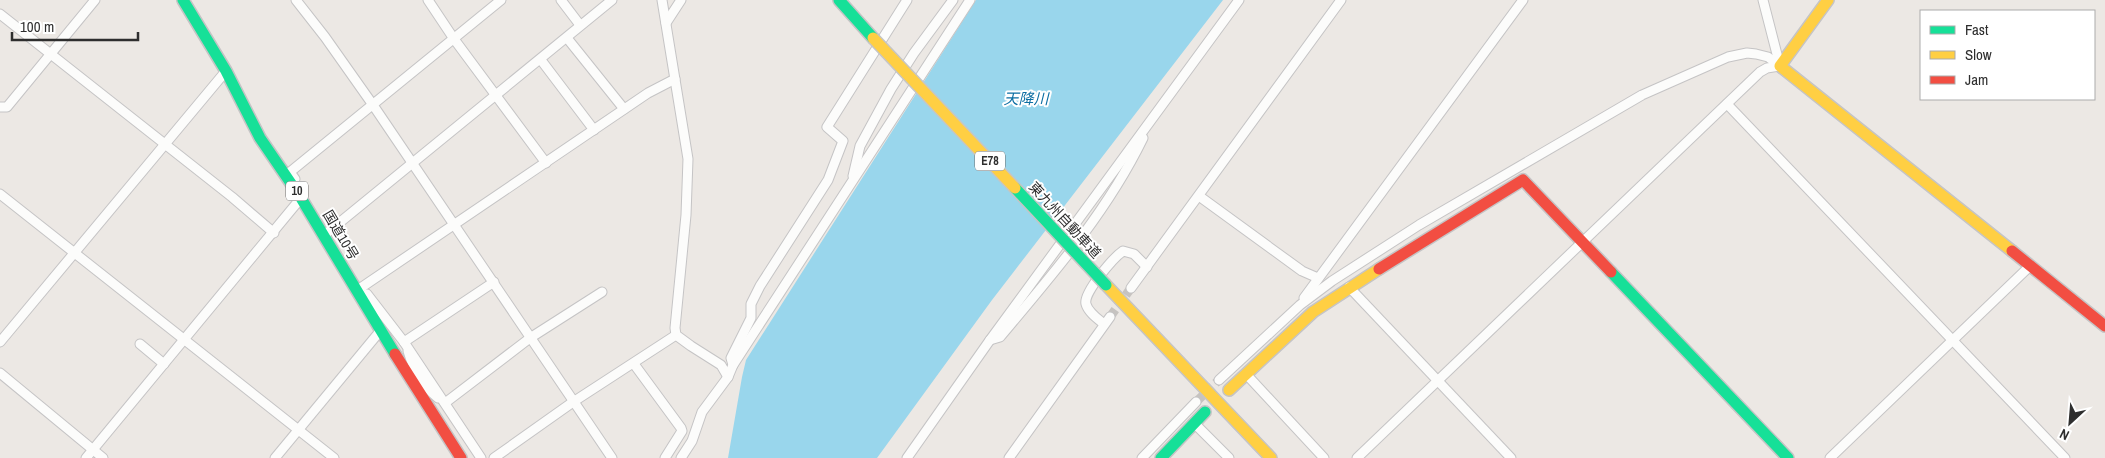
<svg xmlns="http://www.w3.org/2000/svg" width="2105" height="458" viewBox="0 0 2105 458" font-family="'Archivo Narrow','Noto Sans JP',sans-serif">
  <rect width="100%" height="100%" fill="#ece8e4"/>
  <path fill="#99d6ec" d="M976,0H1223L992,300L877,458H728L742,377L746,360Z"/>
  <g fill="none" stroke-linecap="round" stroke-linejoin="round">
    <g stroke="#c6c3c0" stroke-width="9" stroke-dasharray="9 4.5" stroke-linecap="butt">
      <path d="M1110,317L1131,288"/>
      <path d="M1196,402L1219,380"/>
    </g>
    <g stroke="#c5c4c5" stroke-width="11">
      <g id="street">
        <path d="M296,0L325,37L373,105L612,458"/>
        <path d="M428,0L454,39L546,163"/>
        <path d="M561,0L580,25"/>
        <path d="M662,0L688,159L686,215L675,328L676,335L691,346L721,365L728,377"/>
        <path d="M1763,0L1780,66"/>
        <path d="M0,14L232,197L274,233"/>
        <path d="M666,23L681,0"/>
        <path d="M567,38L624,109"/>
        <path d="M541,60L594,130"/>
        <path d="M1727,104L2065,458"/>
        <path d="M0,107H7L95,0"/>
        <path d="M853,176L860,146L891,89L914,53L953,0"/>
        <path d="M295,179L290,172L501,0"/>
        <path d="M0,194L334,458"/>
        <path d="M1199,196L1302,271L1318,278"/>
        <path d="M328,232L612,0"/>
        <path d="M362,287L648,93L675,79"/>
        <path d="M1349,287L1511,458"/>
        <path d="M1131,288L1341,0"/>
        <path d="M367,294L404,342L481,458"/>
        <path d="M1304,298L1523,0"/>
        <path d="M1104,324C1098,319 1088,312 1086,304C1083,293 1113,258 1123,251L1134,254L1147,267"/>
        <path d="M990,340L1000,337C1053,274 1107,212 1143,138"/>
        <path d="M0,342L226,71"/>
        <path d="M404,342L494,282"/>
        <path d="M140,344L164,364"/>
        <path d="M408,351C414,371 422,385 438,398"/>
        <path d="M634,364L681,428L682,431L665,458"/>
        <path d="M733,365L731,358L751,318V304L760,286L828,180L843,141L827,127L907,0"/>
        <path d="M0,373L103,458"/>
        <path d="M1246,374L1324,458"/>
        <path d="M1219,380L1300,305L1332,281L1419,225L1642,95L1728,57L1747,53L1756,54L1768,57L1780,66"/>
        <path d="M445,403L530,338L602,292"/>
        <path d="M1195,424L1229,458"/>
        <path d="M86,458L301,198"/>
        <path d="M275,458L381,330"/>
        <path d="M494,458L573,402L676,335"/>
        <path d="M681,458L692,441L702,412L728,377L733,365L970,0"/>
        <path d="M907,458L990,340L1239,0"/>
        <path d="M1009,458L1110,317"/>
        <path d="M1142,458L1196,402"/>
        <path d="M1357,458L1760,72L1767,68L1780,66"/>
        <path d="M1830,458L2030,266"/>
      </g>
    </g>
    <g stroke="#c5c4c5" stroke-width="14">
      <g id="fast">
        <path d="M183,0L226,71L260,138L301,198L395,354"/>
        <path d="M839,0L873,38"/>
        <path d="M1611,272L1788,458"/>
        <path d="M1161,458L1205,412"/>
      </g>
    </g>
    <g stroke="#c5c4c5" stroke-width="14">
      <g id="slow">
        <path d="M1828,0L1780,66L2012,251"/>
        <path d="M1106,285L1271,458"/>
        <path d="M1229,390L1313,312L1379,269"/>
      </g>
    </g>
    <g stroke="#c5c4c5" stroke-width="14">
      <g id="jam">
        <path d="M2012,251L2105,326"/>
        <path d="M1379,269L1523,180L1611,272"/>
        <path d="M395,354L461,458"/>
      </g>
    </g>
    <use href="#street" stroke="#fcfcfb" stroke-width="9"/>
    <use href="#fast" stroke="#16e098" stroke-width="11"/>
    <use href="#slow" stroke="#ffcf43" stroke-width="11"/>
    <use href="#jam" stroke="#f24e42" stroke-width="11"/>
    <g stroke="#c6c5c4" stroke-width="14" stroke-linecap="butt">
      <path id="fast-bridge" d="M1015,188L1106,285"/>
    </g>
    <g stroke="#c6c5c4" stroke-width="14" stroke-linecap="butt">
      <path id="slow-bridge" d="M873,38L1015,188"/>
    </g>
    <use href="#fast-bridge" stroke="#16e098" stroke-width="11"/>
    <use href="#slow-bridge" stroke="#ffcf43" stroke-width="11"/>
  </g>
  <g text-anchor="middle" stroke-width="4" stroke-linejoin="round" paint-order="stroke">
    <g fill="#fff" stroke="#6d6d6d" stroke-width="1">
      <rect x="975" y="151.5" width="30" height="19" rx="4"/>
      <rect x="286" y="181.5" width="22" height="19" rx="4"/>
    </g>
    <g font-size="12" font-weight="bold" fill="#2e2e2e">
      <text x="990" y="165">E78</text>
      <text x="297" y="195">10</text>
    </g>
    <g font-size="14" fill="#2e2e2e" stroke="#fff">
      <text transform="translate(1065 220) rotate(47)" y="5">東九州自動車道</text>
      <text transform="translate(341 235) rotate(59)" y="5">国道10号</text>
    </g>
    <g font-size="15" font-style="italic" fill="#0d6fa3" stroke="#fff">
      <text x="1026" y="104">天降川</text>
    </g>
  </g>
  <rect x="1920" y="10" width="175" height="90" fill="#ffffff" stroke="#ababab"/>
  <rect x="1930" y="26" width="25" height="8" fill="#16e098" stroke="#ababab"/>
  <text x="1965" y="35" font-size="15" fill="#2e2e2e">Fast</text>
  <rect x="1930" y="51" width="25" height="8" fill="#ffcf43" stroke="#ababab"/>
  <text x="1965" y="60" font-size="15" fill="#2e2e2e">Slow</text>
  <rect x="1930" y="76" width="25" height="8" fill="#f24e42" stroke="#ababab"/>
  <text x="1965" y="85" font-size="15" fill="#2e2e2e">Jam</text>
  <g transform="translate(2070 423) rotate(206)" stroke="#ffffff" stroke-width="4" paint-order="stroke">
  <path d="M0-4L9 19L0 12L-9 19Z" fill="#2e2e2e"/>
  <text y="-8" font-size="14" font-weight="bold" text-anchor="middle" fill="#2e2e2e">N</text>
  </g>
  <path d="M12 32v8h126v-8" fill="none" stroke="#2e2e2e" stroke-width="2.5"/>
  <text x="20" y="32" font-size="15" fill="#2e2e2e" stroke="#ffffff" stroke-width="4" paint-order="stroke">100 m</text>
</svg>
